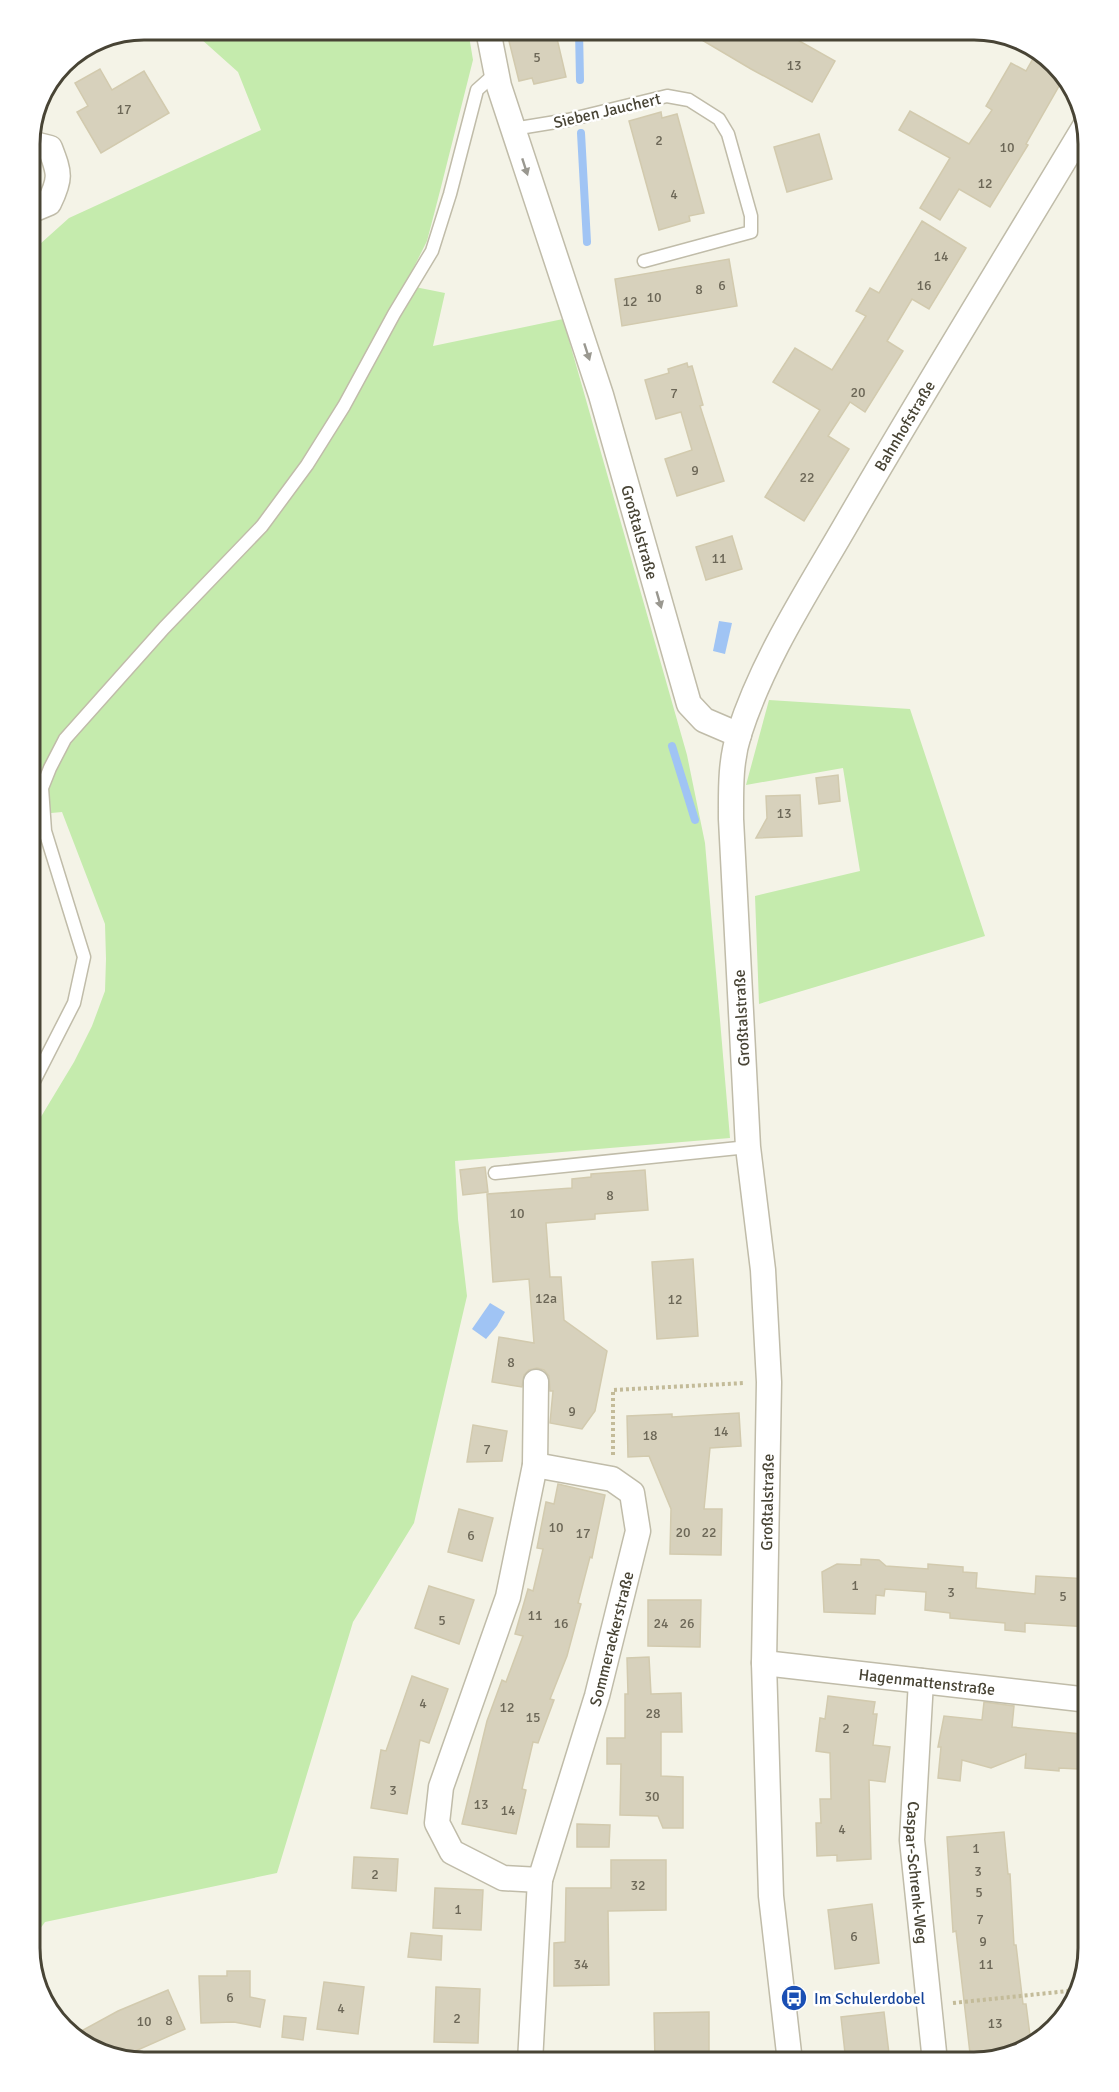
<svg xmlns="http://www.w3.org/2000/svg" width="1119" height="2092" viewBox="0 0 1119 2092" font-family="Signika,sans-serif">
  <rect width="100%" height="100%" fill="#f4f3e7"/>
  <g fill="#c5ebad">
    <path d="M191,30H468L473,60L440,191L427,241L405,285L445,293L433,346L563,319L687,755L705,843L730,1138L455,1161L458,1219L467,1296L414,1523L353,1622L277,1873L45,1922L30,1943V1135L74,1062L92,1026L105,991L106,959L105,924L62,812L30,815V253L69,218L261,130L238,72Z"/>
    <path d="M769,700L910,709L985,936L759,1004L755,896L860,871L843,768L746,785Z"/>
  </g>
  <g fill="#a0c4f4">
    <path d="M719,621L732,623L725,654L713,651Z"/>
    <path d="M490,1303L505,1312L497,1326L486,1339L472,1329Z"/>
  </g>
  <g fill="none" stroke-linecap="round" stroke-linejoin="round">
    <g stroke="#a0c4f4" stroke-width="8">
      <path d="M579,30L580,80"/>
      <path d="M581,133L587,242"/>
      <path d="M672,746L695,820"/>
    </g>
  </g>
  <g fill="#d7d1bc" stroke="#d2caae" stroke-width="1.5">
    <path d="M521,30H555L566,77L534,84L532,78L519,81L508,37L522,35Z"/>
    <path d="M685,30H780L835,61L812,102L751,69Z"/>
    <path d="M1035,55L1050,64L1063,79L1026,144L1028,145L990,207L959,189L940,220L920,208L950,158L899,130L910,111L969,144L992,110L986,106L1011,63L1026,71Z"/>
    <path d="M100,69L112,90L144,71L169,113L101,153L77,112L88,106L75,83Z"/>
    <path d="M661,112L662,118L677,114L704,213L689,216L690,221L659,230L629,121Z"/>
    <path d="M819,134L832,179L787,192L774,147Z"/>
    <path d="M922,221L966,248L929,309L912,299L887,341L903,351L865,412L850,402L828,436L849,449L804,521L765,497L820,410L773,382L795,348L832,370L866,316L856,311L870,288L879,293Z"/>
    <path d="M729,259L737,306L622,326L615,279Z"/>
    <path d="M687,363L688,367L692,366L703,405L700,406L724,481L677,496L665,459L692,450L681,412L656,419L645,380L669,373L668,369Z"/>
    <path d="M732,536L742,569L706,580L696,547Z"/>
    <path d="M838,775L840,801L819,804L816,778Z"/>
    <path d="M800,795L802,836L756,838L767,818L766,796Z"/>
    <path d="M485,1167L488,1192L463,1195L460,1170Z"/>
    <path d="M645,1170L648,1210L595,1214V1219L546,1223L550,1277H561L564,1320L607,1351L595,1411L582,1429L550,1423L553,1391H550L549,1376L544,1370L537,1368L529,1370L524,1375L522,1387L492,1382L499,1337L534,1343L529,1279L493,1282L487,1194L572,1188V1179L591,1177V1174Z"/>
    <path d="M693,1259L698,1336L657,1339L652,1262Z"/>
    <path d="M739,1413L741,1446L710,1448L704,1509H722L721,1555L670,1554L671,1509L649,1456L628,1457L627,1416L672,1414V1417Z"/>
    <path d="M473,1425L507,1431L502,1461L467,1462Z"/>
    <path d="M558,1484L605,1495L592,1558L590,1557L578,1603L581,1604L567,1656L550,1699L554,1700L538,1743L533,1742L522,1789L526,1790L516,1834L462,1824L487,1721L502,1680L506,1682L523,1636L515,1634L528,1589L533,1591L543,1549L537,1548L546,1502L554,1504Z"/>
    <path d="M459,1509L493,1518L482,1561L448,1552Z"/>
    <path d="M861,1559L879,1560L886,1566L928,1569V1564L963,1567V1572L977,1573L976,1588L1035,1594L1036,1576L1089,1579V1627L1025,1623V1632L1005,1630V1623L950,1618V1613L925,1610L926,1592L885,1589L884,1596L876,1595L875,1614L824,1612L822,1572L837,1564L861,1565Z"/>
    <path d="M429,1586L474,1600L459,1644L415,1628Z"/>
    <path d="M648,1600H701L700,1647L648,1646Z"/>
    <path d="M649,1657L651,1694L681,1693L682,1732H661V1776L683,1777V1828H663L658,1816L620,1815L621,1764H607V1738H625V1694H628L627,1658Z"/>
    <path d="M412,1676L448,1689L429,1743L420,1740L407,1814L371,1808L381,1750L386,1751Z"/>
    <path d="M828,1696L875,1702L873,1714H877L873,1745L890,1747L885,1782L869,1780L871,1859L837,1861V1855L817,1856L816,1823H821L820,1799H831L830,1753L816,1751L820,1718L825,1719Z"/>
    <path d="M984,1702L1014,1706L1012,1727L1081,1734L1078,1769L1059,1768V1771L1025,1768L1026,1754L991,1768L962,1760L960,1781L938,1778L941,1747H938L944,1716L982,1720Z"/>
    <path d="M577,1824L610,1825L609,1847H577Z"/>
    <path d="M1004,1832L1008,1874H1010L1014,1945H1016L1023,2004H1026L1031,2043L1019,2053L971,2062L956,1931L953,1932L947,1837Z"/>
    <path d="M354,1857L398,1859L396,1891L352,1888Z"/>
    <path d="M611,1860H666V1910L608,1911L609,1985L554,1986V1943L565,1942L566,1888H611Z"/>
    <path d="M435,1888L483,1890L481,1930L433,1928Z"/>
    <path d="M872,1904L879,1963L835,1969L828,1910Z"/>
    <path d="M411,1933L442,1936L441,1960L408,1957Z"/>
    <path d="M227,1971H250V1997L265,2000L260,2027L234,2022L201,2023L199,1976H227Z"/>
    <path d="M324,1982L364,1987L358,2034L317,2029Z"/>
    <path d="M436,1987L480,1989L478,2043L434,2042Z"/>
    <path d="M168,1990L185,2029L122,2057L81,2043L74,2035L118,2011Z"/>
    <path d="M709,2012V2062H655L654,2013Z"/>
    <path d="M884,2012L890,2062H846L841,2017Z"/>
    <path d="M284,2016L306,2018L303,2040L282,2037Z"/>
  </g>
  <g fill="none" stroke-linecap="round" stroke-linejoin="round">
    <g stroke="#c0bca9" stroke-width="15">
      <g id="lane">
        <path d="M513,129L568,120L667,96L689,100L719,119L728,134L751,216V232L644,261"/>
        <path d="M30,1089L74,1003L84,957L45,831L42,788L50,768L65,739L164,628L262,526L307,465L344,406L394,314L432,251L450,194L477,90L496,73"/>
        <path d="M495,1173L748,1147"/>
      </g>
    </g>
    <g stroke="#c0bca9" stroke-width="27">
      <g id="street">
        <path id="s1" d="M488,30L499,86L601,395L689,704L704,720L739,735"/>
        <path d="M30,211L49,203C61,178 60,174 50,148L30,143"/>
        <path d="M536,1382L535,1465L508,1597L441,1787L437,1823L452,1852L503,1878L540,1880"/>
        <path id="s2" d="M764,1663L1089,1700"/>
        <path id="s3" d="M921,1681L912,1840L935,2062"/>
        <path id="s4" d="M530,2062L540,1880L597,1696L638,1531L632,1493L612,1479L535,1465"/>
        <path id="s5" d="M790,2062L771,1896L764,1663L769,1382L763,1270L748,1147L731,819C731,791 730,762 739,734C764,656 811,586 851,516C927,385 1007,256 1085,126"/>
      </g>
    </g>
    <g stroke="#c3bb99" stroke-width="4" stroke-dasharray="3 3" stroke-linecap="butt">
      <path d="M613,1455V1390L745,1383"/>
      <path d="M953,2003L1068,1991L1078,1983"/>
    </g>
    <use href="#lane" stroke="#fff" stroke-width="12"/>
    <use href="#street" stroke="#fff" stroke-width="24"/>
  </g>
  <defs><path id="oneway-solid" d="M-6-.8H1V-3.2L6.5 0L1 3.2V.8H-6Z" transform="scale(1.5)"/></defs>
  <g fill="#9a9890">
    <use href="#oneway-solid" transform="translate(525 167) rotate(72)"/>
    <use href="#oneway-solid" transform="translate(587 352) rotate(72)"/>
    <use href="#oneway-solid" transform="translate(659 600) rotate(74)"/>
  </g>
  <defs>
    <g id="bus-disc" transform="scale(1.35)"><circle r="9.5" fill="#1a4fb4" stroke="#fff"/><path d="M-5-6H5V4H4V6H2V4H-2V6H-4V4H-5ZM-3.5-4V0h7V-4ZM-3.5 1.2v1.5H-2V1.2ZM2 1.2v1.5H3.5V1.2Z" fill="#fff"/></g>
  </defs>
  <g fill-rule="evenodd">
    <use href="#bus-disc" x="794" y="1998"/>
  </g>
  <g text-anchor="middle" stroke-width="5" stroke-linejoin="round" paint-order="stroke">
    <g font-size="14" fill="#6c6757">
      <text x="537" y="62">5</text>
      <text x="794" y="70">13</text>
      <text x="124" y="114">17</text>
      <text x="659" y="145">2</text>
      <text x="1007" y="152">10</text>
      <text x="985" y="188">12</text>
      <text x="674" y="199">4</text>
      <text x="941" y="261">14</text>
      <text x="722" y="290">6</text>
      <text x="924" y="290">16</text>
      <text x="699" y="294">8</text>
      <text x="654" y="302">10</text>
      <text x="630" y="306">12</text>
      <text x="858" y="397">20</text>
      <text x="674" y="398">7</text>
      <text x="695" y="475">9</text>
      <text x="807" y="482">22</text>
      <text x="719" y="563">11</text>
      <text x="784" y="818">13</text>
      <text x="610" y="1200">8</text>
      <text x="517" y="1218">10</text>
      <text x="546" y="1303">12a</text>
      <text x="675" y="1304">12</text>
      <text x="511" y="1367">8</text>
      <text x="572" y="1416">9</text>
      <text x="721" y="1436">14</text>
      <text x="650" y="1440">18</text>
      <text x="487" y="1454">7</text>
      <text x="556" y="1532">10</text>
      <text x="683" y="1537">20</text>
      <text x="709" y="1537">22</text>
      <text x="583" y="1538">17</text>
      <text x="471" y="1540">6</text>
      <text x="855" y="1590">1</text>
      <text x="951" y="1597">3</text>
      <text x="1063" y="1601">5</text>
      <text x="535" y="1620">11</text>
      <text x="442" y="1625">5</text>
      <text x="561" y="1628">16</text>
      <text x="661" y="1628">24</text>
      <text x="687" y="1628">26</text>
      <text x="423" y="1708">4</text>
      <text x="507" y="1712">12</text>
      <text x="653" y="1718">28</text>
      <text x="533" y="1722">15</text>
      <text x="846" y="1733">2</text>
      <text x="393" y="1795">3</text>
      <text x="652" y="1801">30</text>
      <text x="481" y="1809">13</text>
      <text x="508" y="1815">14</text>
      <text x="842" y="1834">4</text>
      <text x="976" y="1853">1</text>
      <text x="978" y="1876">3</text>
      <text x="375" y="1879">2</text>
      <text x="638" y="1890">32</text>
      <text x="979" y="1897">5</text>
      <text x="458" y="1914">1</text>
      <text x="980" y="1924">7</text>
      <text x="854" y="1941">6</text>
      <text x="983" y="1946">9</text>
      <text x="581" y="1969">34</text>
      <text x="986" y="1969">11</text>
      <text x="230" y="2002">6</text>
      <text x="341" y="2013">4</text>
      <text x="457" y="2023">2</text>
      <text x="169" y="2025">8</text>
      <text x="144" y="2026">10</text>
      <text x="995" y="2028">13</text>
    </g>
    <g font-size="16" fill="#484435" stroke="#fff">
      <text transform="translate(607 110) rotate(-13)" y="6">Sieben Jauchert</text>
      <text dy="6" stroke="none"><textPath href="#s5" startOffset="1682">Bahnhofstraße</textPath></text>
      <text dy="6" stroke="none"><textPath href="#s1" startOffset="525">Großtalstraße</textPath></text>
      <text transform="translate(741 1018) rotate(-93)" y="6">Großtalstraße</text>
      <text dy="6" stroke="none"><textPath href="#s5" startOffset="561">Großtalstraße</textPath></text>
      <text dy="6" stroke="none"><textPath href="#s4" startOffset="434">Sommerackerstraße</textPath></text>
      <text dy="6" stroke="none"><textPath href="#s2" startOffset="164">Hagenmattenstraße</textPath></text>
      <text dy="6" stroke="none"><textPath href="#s3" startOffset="192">Caspar-Schrenk-Weg</textPath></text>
    </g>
    <g font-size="16" fill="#164399" stroke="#fff" text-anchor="start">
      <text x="814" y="2004">Im Schulerdobel</text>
    </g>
  </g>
  <path d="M0 0H1119V2092H0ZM144 40H974A104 104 0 0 1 1078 144V1948A104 104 0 0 1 974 2052H144A104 104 0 0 1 40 1948V144A104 104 0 0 1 144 40Z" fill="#fff" fill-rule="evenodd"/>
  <path fill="none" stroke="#484435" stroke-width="3" d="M144 40H974A104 104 0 0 1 1078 144V1948A104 104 0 0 1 974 2052H144A104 104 0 0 1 40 1948V144A104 104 0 0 1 144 40Z"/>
</svg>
